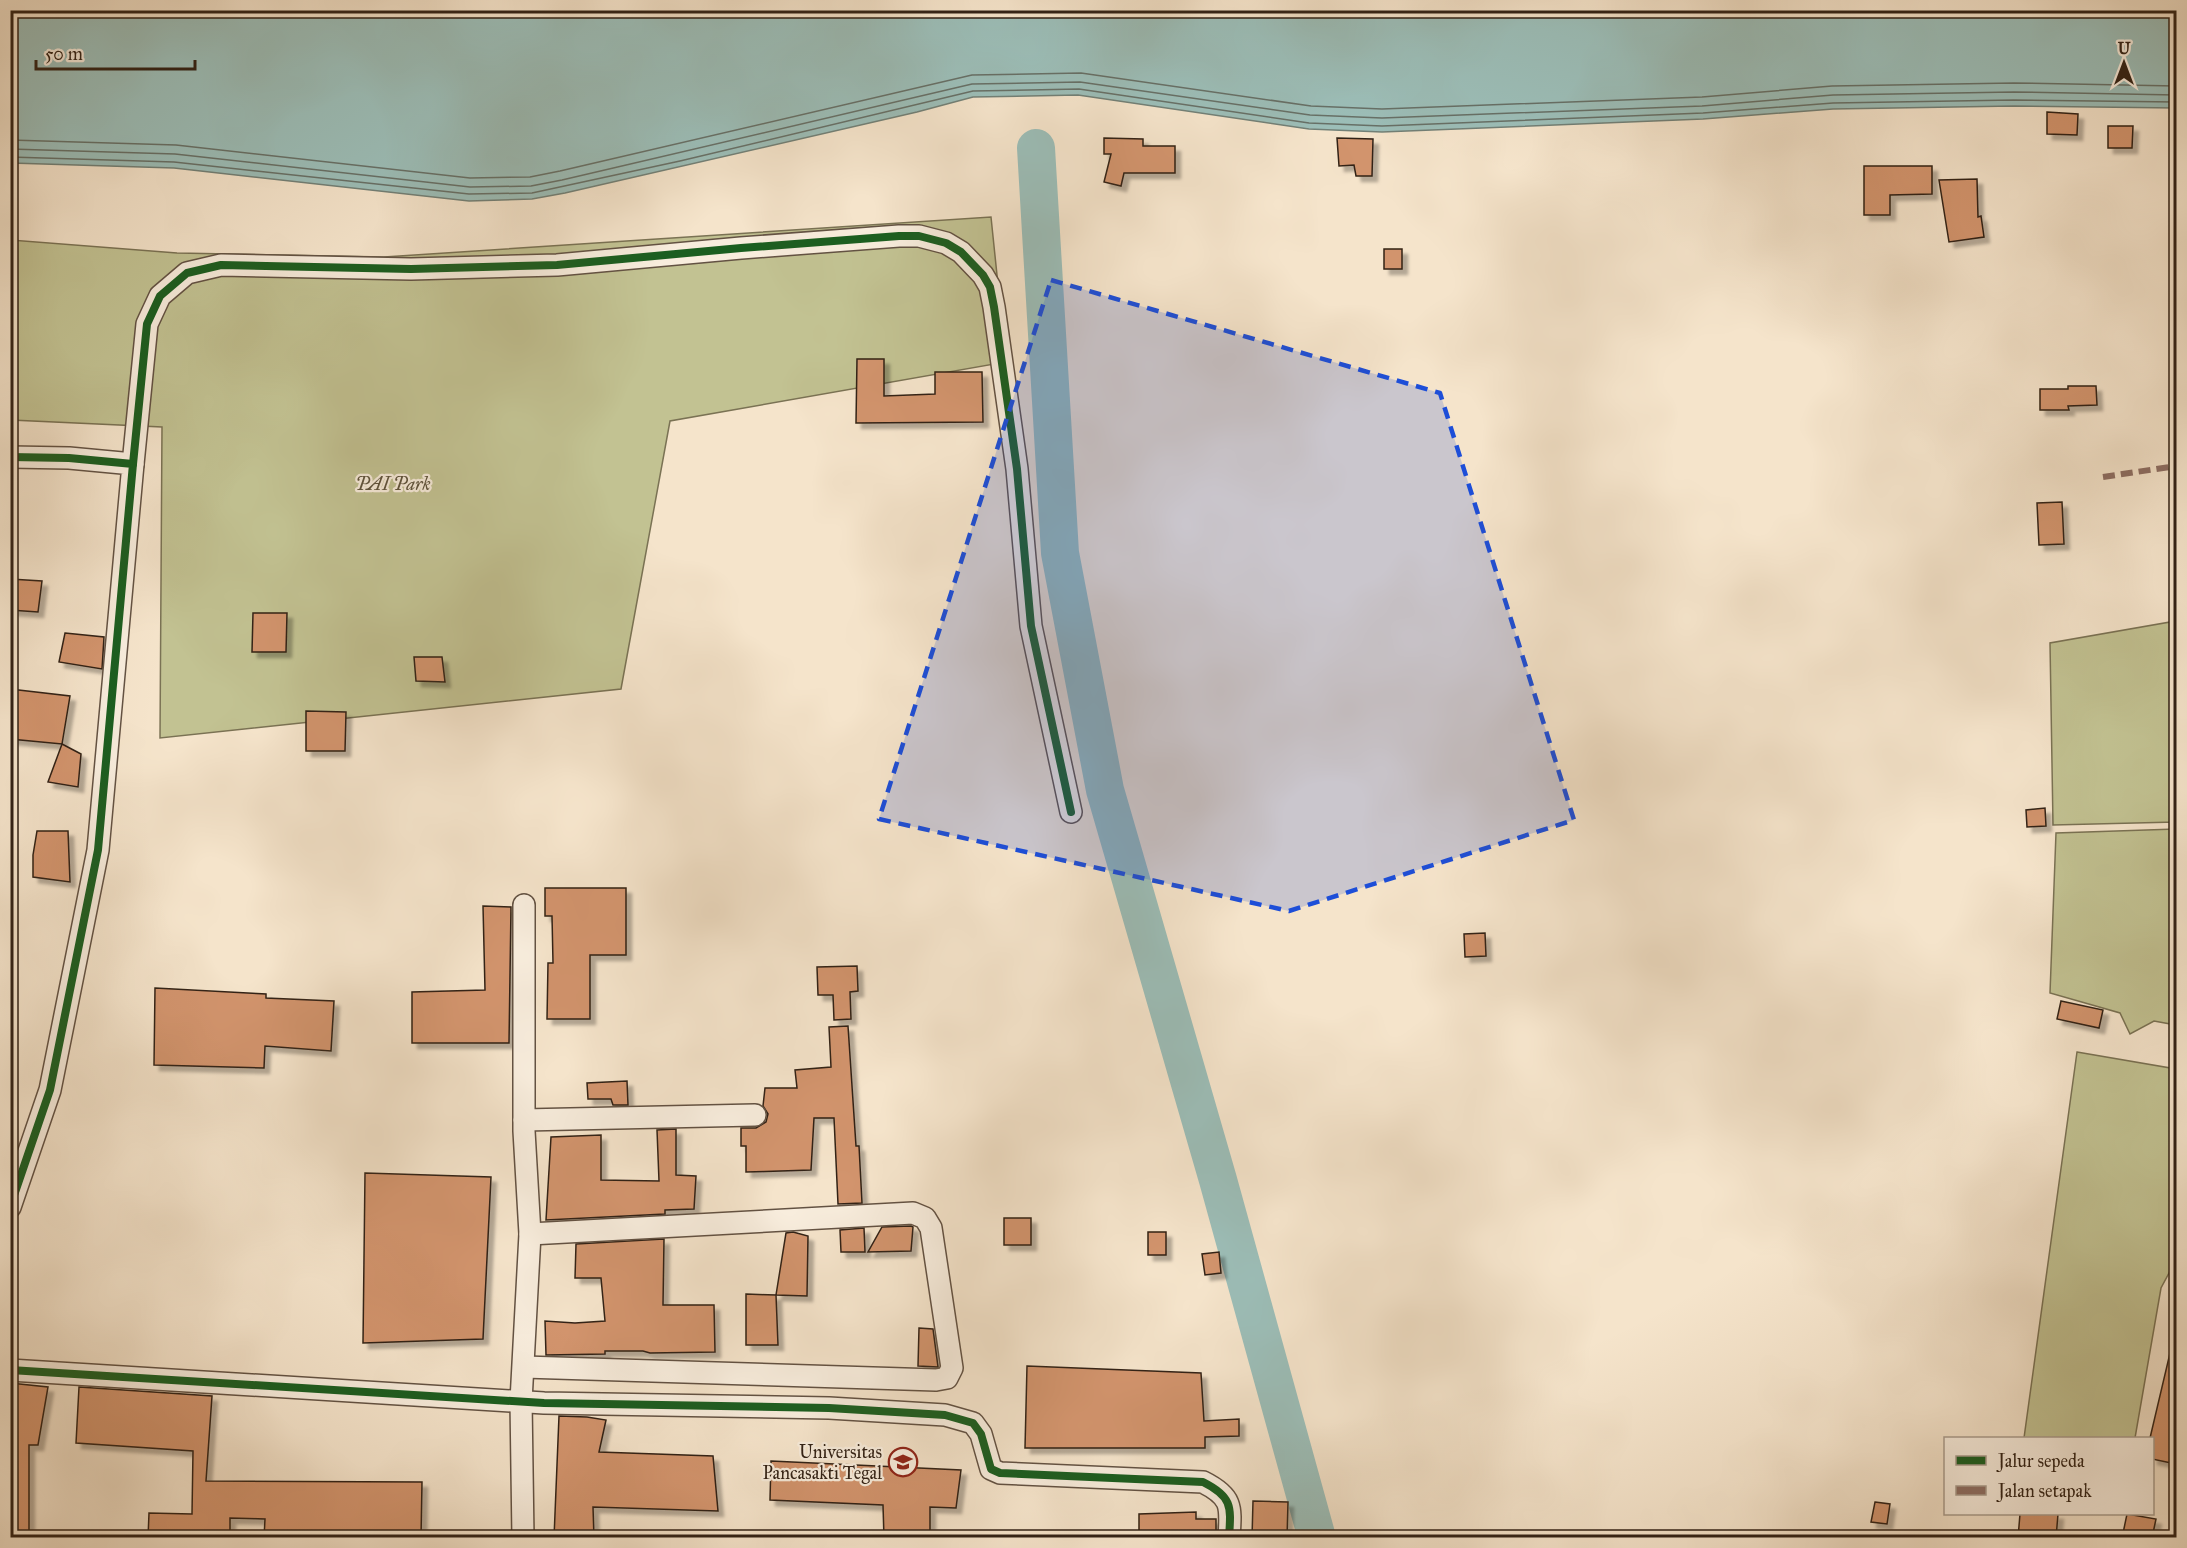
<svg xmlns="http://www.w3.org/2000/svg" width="2187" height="1548" viewBox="0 0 2187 1548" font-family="'IM FELL Great Primer',serif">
  <defs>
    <filter id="shadow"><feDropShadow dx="5.5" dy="5.5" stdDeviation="1.5" flood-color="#0004"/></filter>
  </defs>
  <rect width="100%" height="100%" fill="#f5e4cb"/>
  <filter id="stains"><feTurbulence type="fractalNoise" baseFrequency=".00333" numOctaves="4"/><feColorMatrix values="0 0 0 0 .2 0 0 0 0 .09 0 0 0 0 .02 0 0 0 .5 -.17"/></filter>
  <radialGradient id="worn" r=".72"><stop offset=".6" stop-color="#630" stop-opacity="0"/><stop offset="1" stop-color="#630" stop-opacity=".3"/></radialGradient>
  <g fill="#c2c292" stroke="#7a7254" stroke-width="1.5">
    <path d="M991,217L1006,362L670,421L621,689L160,738L162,427L11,420V240L177,253L384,257Z"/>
    <path d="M2176,621V822L2053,825L2050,643Z"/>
    <path d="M2176,829V1025L2154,1021L2130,1034L2120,1013L2050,993L2056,833Z"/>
    <path d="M2077,1052L2176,1069V1260L2161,1288L2135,1438H2024Z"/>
  </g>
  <path fill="#9cbeb8" stroke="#728077" stroke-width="1.5" d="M11,10H2176V108L2014,106L1833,109L1703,119L1382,132L1309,129L1078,95L973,97L917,112L565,193L532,199L469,201L174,168L11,163Z"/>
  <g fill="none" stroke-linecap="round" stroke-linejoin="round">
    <g stroke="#677067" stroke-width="1.5">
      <path d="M10,140L176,145L470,178L530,177L560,171L972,75L1081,73L1311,106L1382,109L1702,97L1832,86L2014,83L2176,86"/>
      <path d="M10,149L175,154L470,187L531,186L562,180L972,84L1080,82L1310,115L1382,118L1702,106L1833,95L2014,92L2176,95"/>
      <path d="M10,157L174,162L469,194L532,193L680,161L973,91L1079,89L1309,123L1382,126L1703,113L1833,103L2014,100L2176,102"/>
    </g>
    <path stroke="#9cbeb8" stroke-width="38" d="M1036,148L1060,553L1105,790L1218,1180L1317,1538"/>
  </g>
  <g fill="#d2946d" stroke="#322216" stroke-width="1.5" filter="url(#shadow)">
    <path d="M2047,112L2078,114L2077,135L2047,134Z"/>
    <path d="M2108,126H2133L2132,148H2108Z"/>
    <path d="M1104,138L1143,139V146H1175V173H1124L1121,186L1104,182L1111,154H1104Z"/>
    <path d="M1337,138L1373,139L1372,176H1356L1354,165L1339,166Z"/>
    <path d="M1864,166H1932V194L1890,195V215H1864Z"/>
    <path d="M1977,179L1978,217L1981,216L1984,237L1949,242L1939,180Z"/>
    <rect x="1384" y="249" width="18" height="20"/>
    <path d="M857,359H884V396L935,394V372H982L983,422L856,423Z"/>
    <path d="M2068,386H2096L2097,405L2068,406L2069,410H2040V389H2068Z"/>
    <path d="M2062,502L2064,544L2039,545L2037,503Z"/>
    <path d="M10,579L42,581L38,612L10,610Z"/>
    <path d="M253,613H287L286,652H252Z"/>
    <path d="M65,633L104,637L102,669L59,662Z"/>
    <path d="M414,657H442L445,682L416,681Z"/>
    <path d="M10,689L70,696L62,744L10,739Z"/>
    <path d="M306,711L346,712L345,751H306Z"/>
    <path d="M62,744L81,754L78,787L48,782Z"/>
    <path d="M2045,808L2046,826L2027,827L2026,810Z"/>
    <path d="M37,831H68L70,882L33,877V855Z"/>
    <path d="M545,888H626V955H590V1019H547L548,963H553L552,916H545Z"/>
    <path d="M483,906L511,907L509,1043H412V992L485,990Z"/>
    <path d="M1485,933L1486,956L1465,957L1464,934Z"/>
    <path d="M857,966L858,991L850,992L851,1019L834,1020L833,995H818L817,967Z"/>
    <path d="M155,988L266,994V998L334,1001L331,1051L265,1046L264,1068L154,1065Z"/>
    <path d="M2061,1001L2103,1010L2099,1028L2057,1019Z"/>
    <path d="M848,1026L856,1146H859L862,1203L838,1204L834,1118H814L811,1170L746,1172V1146H741V1128H756L766,1122L768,1114L763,1106L765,1088H797L795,1070L831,1067L829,1027Z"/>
    <path d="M627,1081L628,1105H613L611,1099H588L587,1083Z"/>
    <path d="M676,1129V1175L696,1176L694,1209L665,1210V1214L546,1220L551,1137L601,1135V1180L659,1181L657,1130Z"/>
    <path d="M365,1173L491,1177L483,1339L363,1343Z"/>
    <rect x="1004" y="1218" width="27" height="27"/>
    <path d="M911,1226L913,1227L911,1251L868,1252L882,1227Z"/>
    <path d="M864,1228L865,1252H841L840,1230Z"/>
    <path d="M793,1232L808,1236L807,1296L776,1295L786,1233Z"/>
    <rect x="1148" y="1232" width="18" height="23"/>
    <path d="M664,1239L663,1305H714L715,1352L650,1353L643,1351H605V1354L546,1355L545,1321L575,1323L605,1321L601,1278H575L576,1244Z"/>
    <path d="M1219,1252L1221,1273L1205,1275L1202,1254Z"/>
    <path d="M746,1294L776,1295L778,1345H746Z"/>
    <path d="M919,1328L933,1329L938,1367L918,1366Z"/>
    <path d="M2170,1353L2176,1354V1464L2152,1459V1438H2150Z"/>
    <path d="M1027,1366L1201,1373L1204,1421L1239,1419V1436L1205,1437V1448H1025Z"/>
    <path d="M10,1383L48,1387L38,1445H29V1534L10,1533Z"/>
    <path d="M79,1387L212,1396L206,1481L422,1482L421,1538H264L265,1519L230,1518V1538H148L149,1513L192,1514L193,1451L76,1443Z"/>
    <path d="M559,1416L587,1417L606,1420L599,1452L713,1456L718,1511L593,1507L594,1538H554Z"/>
    <path d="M771,1461L961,1470L956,1508L930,1507V1538H884L883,1505L770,1500Z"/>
    <path d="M1253,1501L1288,1502L1287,1538H1252Z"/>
    <path d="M1875,1502L1890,1504L1887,1524L1871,1522Z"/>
    <path d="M1196,1512V1519H1216V1538H1139V1514Z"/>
    <path d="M2020,1514H2058L2056,1538H2018Z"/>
    <path d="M2127,1514L2156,1519L2152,1538H2122Z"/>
  </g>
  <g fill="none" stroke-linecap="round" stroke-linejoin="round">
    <g stroke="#635243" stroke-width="24">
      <g id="minor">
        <path d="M10,457L69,458L133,464L98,850L50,1090L10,1207"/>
        <path d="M133,464L147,324L160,296L187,273L221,265L411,269L557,265L741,248L899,236H919L946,243L961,252L983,275L990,287L994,307L1017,469L1031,626L1071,812"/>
        <path d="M524,1120L755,1115"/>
        <path d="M524,1367L936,1380L947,1378L952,1368L931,1228L925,1218L913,1213L530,1234"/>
        <path d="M10,1370L544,1403L829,1408L945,1415L973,1423L981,1434L991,1469L1000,1473L1203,1482C1233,1497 1231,1507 1229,1538"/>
        <path d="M523,1538L521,1401L530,1234L524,1131V905"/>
      </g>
    </g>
    <use href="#minor" stroke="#f8eddd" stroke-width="21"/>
    <path stroke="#8d6e63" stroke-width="6" stroke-dasharray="12 6" stroke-linecap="butt" d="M2103,477L2176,466"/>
    <g stroke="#f8eddd" stroke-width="11">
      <g id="cycleway">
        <path d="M10,457L69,458L133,464L98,850L50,1090L10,1207"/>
        <path d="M133,464L147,324L160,296L187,273L221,265L411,269L557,265L741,248L899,236H919L946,243L961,252L983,275L990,287L994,307L1017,469L1031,626L1071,812"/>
        <path d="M10,1370L544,1403L829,1408L945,1415L973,1423L981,1434L991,1469L1000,1473L1203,1482C1233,1497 1231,1507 1229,1538"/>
      </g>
    </g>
    <use href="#cycleway" stroke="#1b5e20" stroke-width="8"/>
  </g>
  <path fill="#1d4ed8" fill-opacity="0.2" stroke="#1d4ed8" stroke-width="4.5" stroke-dasharray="12 8" stroke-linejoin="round" d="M1051,280L1440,393L1574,820L1289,911L879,819Z"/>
  <defs>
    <g id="university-ring" transform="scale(1.5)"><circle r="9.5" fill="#f8eddd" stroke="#8f2418" stroke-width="1.5"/><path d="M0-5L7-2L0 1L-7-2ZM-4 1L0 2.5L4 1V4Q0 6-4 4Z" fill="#8f2418"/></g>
  </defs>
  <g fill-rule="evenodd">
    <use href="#university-ring" x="903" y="1462"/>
  </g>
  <g text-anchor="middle" stroke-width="4.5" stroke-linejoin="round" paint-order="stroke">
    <g font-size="18" font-style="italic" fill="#5d523b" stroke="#f8eddd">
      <text x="393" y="490">PAI Park</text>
    </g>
    <g font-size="18" fill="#322216" stroke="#f8eddd" text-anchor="end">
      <text x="882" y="1458">Universitas<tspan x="882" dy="21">Pancasakti Tegal</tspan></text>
    </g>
  </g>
  <rect width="2187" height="1548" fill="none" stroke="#f5e4cb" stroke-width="36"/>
  <rect x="12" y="12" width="2163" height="1524" fill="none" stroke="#322216" stroke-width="3"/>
  <rect x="18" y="18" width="2151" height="1512" fill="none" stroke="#322216" stroke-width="1.5"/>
  <rect x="1944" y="1437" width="210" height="78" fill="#f8eddd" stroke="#a99c8d" stroke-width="1.5"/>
  <rect x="1956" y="1456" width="30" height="9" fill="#1b5e20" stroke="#a99c8d" stroke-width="1.5"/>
  <text x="1998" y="1467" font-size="18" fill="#322216">Jalur sepeda</text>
  <rect x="1956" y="1486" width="30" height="9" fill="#8d6e63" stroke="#a99c8d" stroke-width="1.5"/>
  <text x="1998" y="1497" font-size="18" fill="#322216">Jalan setapak</text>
  <g transform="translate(2124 63)" stroke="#f8eddd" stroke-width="4.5" paint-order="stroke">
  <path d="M0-4.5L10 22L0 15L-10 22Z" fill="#322216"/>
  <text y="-9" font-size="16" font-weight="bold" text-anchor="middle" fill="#322216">U</text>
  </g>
  <path d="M36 60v9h159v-9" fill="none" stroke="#322216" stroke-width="3"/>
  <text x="45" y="60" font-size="18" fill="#322216" stroke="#f8eddd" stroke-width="4.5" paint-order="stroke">50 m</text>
  <rect width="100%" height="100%" filter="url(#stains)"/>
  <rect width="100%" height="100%" fill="url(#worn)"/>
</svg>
